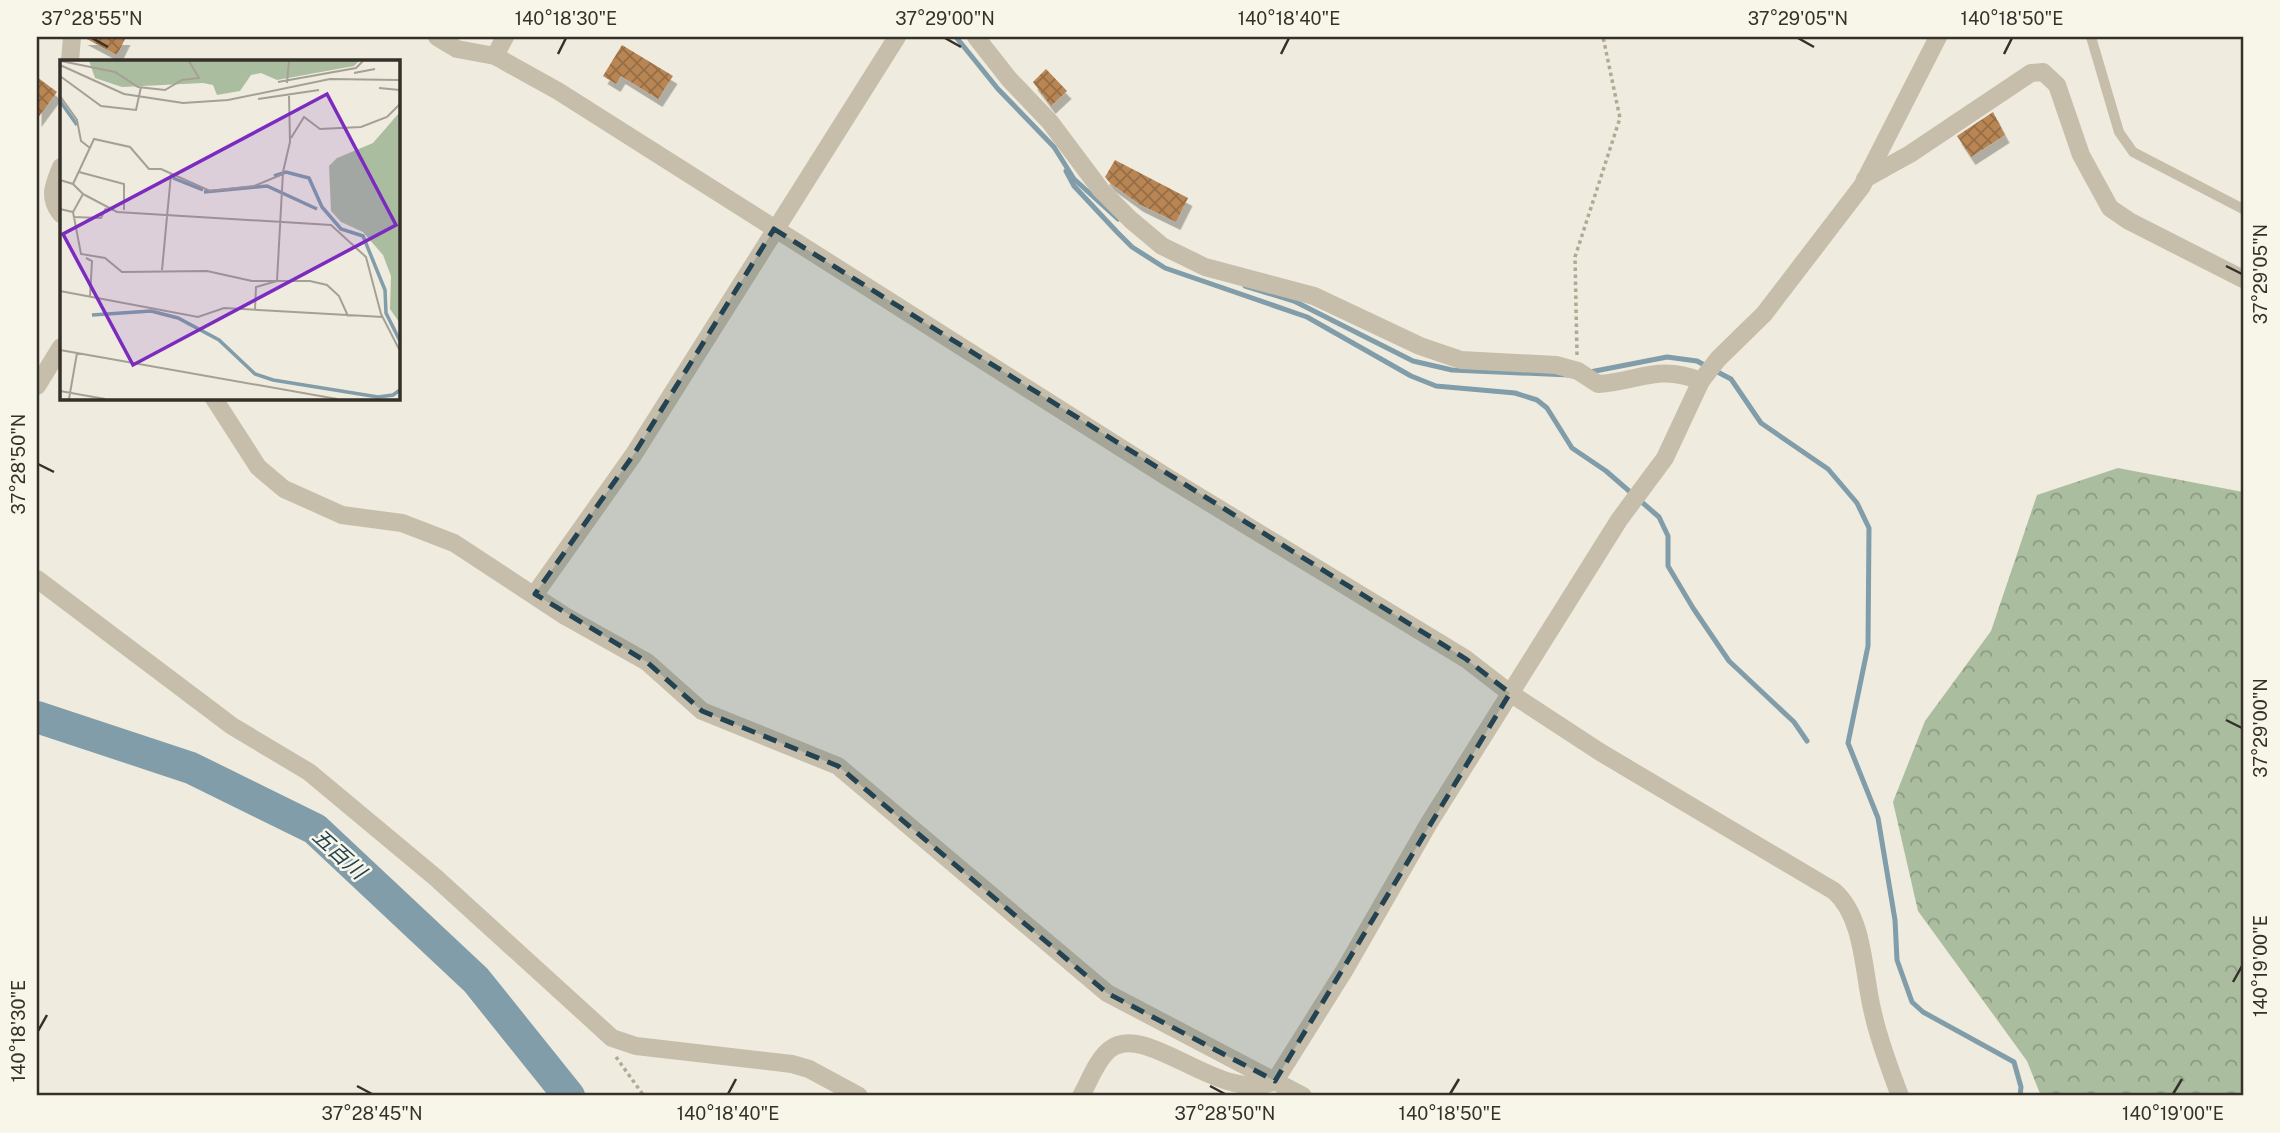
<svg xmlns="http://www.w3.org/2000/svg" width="2280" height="1133" viewBox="0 0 2280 1133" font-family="'Public Sans','Noto Sans JP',sans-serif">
  <defs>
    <pattern id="forest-crowns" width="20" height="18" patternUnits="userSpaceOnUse" patternTransform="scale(1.75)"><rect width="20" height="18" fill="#abbd9f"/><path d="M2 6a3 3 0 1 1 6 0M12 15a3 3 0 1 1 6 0" fill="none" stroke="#8c9a82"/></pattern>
    <pattern id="building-cross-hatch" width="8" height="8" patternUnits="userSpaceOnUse" patternTransform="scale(1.75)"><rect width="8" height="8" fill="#b88553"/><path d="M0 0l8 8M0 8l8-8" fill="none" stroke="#966d45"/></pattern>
    <filter id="shadow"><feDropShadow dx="4.5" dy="8" stdDeviation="0" flood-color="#0004"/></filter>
  </defs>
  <rect width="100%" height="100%" fill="#efebde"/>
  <path fill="url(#forest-crowns)" d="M2118,468L2243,492V1096H2041L2027,1061L1918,911L1893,802L1925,721L1991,631L2037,495Z"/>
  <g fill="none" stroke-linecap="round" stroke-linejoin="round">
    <g stroke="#809da9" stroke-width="5">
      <path d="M956,37L998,89L1054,147L1074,179L1118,219"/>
      <path d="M1066,171L1074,186L1117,232L1132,247L1165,268L1307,317L1411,376L1436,386L1515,393L1537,400L1547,408L1572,448L1606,471L1659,517L1668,536V566L1693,608L1729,661L1794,722L1807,741"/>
      <path d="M1245,286L1294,301L1413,361L1452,370L1570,375"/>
      <path d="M1590,372L1667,357L1697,361L1708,367L1731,379L1761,423L1828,469L1857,503L1869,528L1868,646L1848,743L1878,818L1895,920L1897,960L1912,1002L1923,1012L2014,1062L2021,1087L2020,1096"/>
    </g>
    <path stroke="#809da9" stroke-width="32" d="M37,717L191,768L315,829L476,980L569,1096"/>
  </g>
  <g fill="url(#building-cross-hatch)" filter="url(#shadow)">
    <path d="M83,37H126L117,55Z"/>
    <path d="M622,45L673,76L658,99L621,76L616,84L603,76Z"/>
    <path d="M1046,69L1067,91L1051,106L1033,82Z"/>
    <path d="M37,77L57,92L37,119Z"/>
    <path d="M1993,112L2005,135L1971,157L1957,136Z"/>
    <path d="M1115,160L1188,198L1176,222L1139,204L1110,183L1105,177Z"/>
  </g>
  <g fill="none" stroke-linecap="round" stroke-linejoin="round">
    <g stroke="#b2a995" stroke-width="3.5" stroke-dasharray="3.5 3.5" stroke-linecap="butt">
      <path d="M1577,355L1575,257L1620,118L1603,37"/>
      <path d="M616,1057L644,1096"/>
    </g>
    <path stroke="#c6beab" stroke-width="10" d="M2091,37L2119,132L2133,152L2243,209"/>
    <g stroke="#c6beab" stroke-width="18">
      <path d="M437,37L457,49L495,56L558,91L1167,477L1466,659L1510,693L1600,752L1834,891C1865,918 1863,975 1873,1013C1879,1041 1890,1069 1900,1096"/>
      <path d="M976,37L1009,79L1050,122L1101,190L1131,220L1162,246L1205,267L1314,296L1420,346L1461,360L1556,365L1578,371L1598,384C1640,381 1658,364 1701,381"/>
      <path d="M495,56L505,37"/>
      <path d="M70,61L72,37"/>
      <path d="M61,167C54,185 47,197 61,214"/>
      <path d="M1865,179L1910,154L2031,73L2043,72L2057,85L2081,155L2110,208L2129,221L2243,279"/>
      <path d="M37,386L61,347"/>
      <path d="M213,397L258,467L284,489L342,515L402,523L454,543L565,616L647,662L702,711L838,766L1107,993L1303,1096"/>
      <path d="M37,579L232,726L309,772L435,877L612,1038L636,1046L792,1064L809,1069L859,1096"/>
      <path d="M535,594L634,454L897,37"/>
      <path d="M1081,1096C1089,1082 1096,1061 1109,1050C1146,1019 1221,1106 1275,1081L1344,971L1429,823L1619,520L1665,458L1701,381L1718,359L1764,314L1862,186L1938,37"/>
    </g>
  </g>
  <path fill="#234352" fill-opacity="0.2" stroke="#234352" stroke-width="5" stroke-dasharray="14 9" stroke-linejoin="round" d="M774,229L1466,659L1510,693L1275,1081L1107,993L838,766L702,711L647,662L535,594L634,454Z"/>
  <path fill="none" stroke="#353029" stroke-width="2.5" d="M92,38L108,47M945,38L961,47M1798,38L1814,47M558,54L566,38M1281,54L1289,38M2004,54L2012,38M2226,266L2242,274M38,464L54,472M2226,720L2242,728M2233,982L2242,966M38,1031L47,1015M357,1086L372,1094M1210,1086L1225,1094M728,1094L736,1079M1450,1094L1459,1079M2173,1094L2182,1079"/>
  <g text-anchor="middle" stroke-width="5" stroke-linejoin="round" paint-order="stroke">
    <g font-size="21" font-style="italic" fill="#234352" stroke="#f8f5e9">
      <text transform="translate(339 854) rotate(42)" y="7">五百川</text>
    </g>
  </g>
  <g transform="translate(60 60)">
    <rect width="340" height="340" fill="#efebde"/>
    <path d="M29,1H299L294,6L217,20L201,13L191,15L180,31L157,35L153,25L143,23L62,27L35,18ZM339,53H340L339,262L330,249L331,216L323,195L303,172L281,162L271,151L269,106L277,98L313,83Z" fill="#abbd9f"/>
    <path fill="none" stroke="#809da9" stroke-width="3.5" d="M0,41L17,65M214,116L226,112L249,118L262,147L281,169L303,176L325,230L326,253L340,281M113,118L143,130M144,132L207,126L257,149M32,255L91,251L118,258L159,280L195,314L213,320L318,337L333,335L340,330"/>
    <path fill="none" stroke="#a5a096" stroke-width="2" d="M1,1L55,12L78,27L105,30L122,20L139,18L129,1M0,5L64,34L123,43L168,40L270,19L340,20M294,13L315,9M0,16L41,46L76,50L81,27M218,22L296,8L303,1M227,23L229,1M319,28L340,30M0,36L17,60L21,81L30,88M198,39L259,30M231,78L244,57L260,69L301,67L327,57L340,44M19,112L64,124V150M0,120L13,124L23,134L13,152L0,149M13,124L34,79L70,87L89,109H101L150,131L194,126L223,114M23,134L57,152L271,165L306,197L321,254L340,291M13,152L21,194L45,198L62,212L147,211L192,221H250L267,225L279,236L288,256M13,157L41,158L46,148M26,198L32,201L30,237M102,210L111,114M0,231L138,257L164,248L323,257M195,249L196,227L217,221L223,112L230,82L229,36M0,290L277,339M0,331L45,339M9,339L17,293"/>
    <path fill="#7b2cbf" fill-opacity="0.15" stroke="#7b2cbf" stroke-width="3.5" d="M267,34L336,165L73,305L3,174Z"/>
    <rect width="340" height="340" fill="none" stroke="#353029" stroke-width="3.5"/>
  </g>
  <rect width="2280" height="1133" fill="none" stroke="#f8f5e9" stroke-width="77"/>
  <rect x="38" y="38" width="2204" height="1056" fill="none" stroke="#353029" stroke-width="2.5"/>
  <g font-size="18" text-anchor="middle" fill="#353029">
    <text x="92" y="25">37°28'55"N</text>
    <text x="566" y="25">140°18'30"E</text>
    <text x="945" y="25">37°29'00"N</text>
    <text x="1289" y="25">140°18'40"E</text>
    <text x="1798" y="25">37°29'05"N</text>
    <text x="2012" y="25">140°18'50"E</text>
    <text transform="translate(2261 274) rotate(-90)" y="6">37°29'05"N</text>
    <text transform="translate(19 464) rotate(-90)" y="6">37°28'50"N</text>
    <text transform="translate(2261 728) rotate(-90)" y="6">37°29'00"N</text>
    <text transform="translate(2261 966) rotate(-90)" y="6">140°19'00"E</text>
    <text transform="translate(19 1031) rotate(-90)" y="6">140°18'30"E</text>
    <text x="372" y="1120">37°28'45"N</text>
    <text x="728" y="1120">140°18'40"E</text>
    <text x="1225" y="1120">37°28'50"N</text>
    <text x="1450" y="1120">140°18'50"E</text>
    <text x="2173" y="1120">140°19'00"E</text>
  </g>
</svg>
